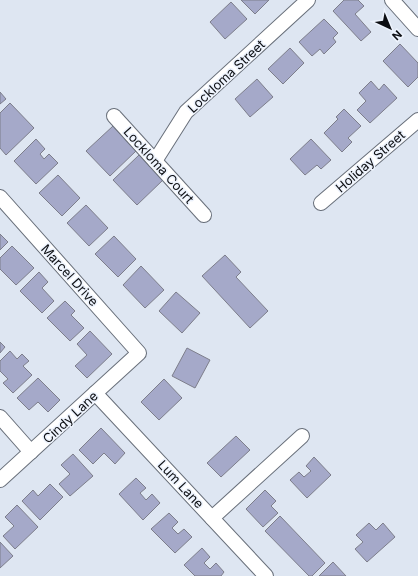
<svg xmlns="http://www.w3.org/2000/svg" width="418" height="576" viewBox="0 0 418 576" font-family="Inter,sans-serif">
  <rect width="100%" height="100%" fill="#dee6f2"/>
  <g fill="#a5a9c9" stroke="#7d7e8b">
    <path d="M241,0H269L255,14Z"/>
    <path d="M344,0H358L364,6L355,14L371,32L361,41L333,11Z"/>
    <path d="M231,2L247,19L225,39L210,22Z"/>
    <path d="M324,19L338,33L333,38L336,42L324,54L320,49L312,56L299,42Z"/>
    <path d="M400,44L418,63V77L408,87L383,61Z"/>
    <path d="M290,48L304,63L283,84L268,69Z"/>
    <path d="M257,79L273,97L250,117L235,99Z"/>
    <path d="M371,81L379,90L384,84L397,98L370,123L357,110L366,101L359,93Z"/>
    <path d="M0,92L6,99L0,104Z"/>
    <path d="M10,103L34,128L6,155L0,148V113Z"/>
    <path d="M344,109L361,126L348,138L352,142L342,152L324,133L338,119L336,117Z"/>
    <path d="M113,126L136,151L110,176L86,151Z"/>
    <path d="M36,139L45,149L40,154L44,159L49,154L58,163L36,184L14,161Z"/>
    <path d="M311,139L331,160L321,169L317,165L305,175L290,159Z"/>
    <path d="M139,155L163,180L137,205L113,180Z"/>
    <path d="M58,175L80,198L62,216L39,193Z"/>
    <path d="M86,205L108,228L89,246L67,223Z"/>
    <path d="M0,234L8,242L0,250Z"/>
    <path d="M114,236L136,259L118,277L95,254Z"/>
    <path d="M12,246L34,268L16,285L0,269V258Z"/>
    <path d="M225,255L241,272L236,277L268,311L250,328L202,276Z"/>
    <path d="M141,266L164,290L145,308L123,285Z"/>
    <path d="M39,272L48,282L42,288L54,301L42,313L20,291Z"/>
    <path d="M176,292L200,313L182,333L159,311Z"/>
    <path d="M65,301L75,311L71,315L84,328L70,341L47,318Z"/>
    <path d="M90,331L112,354L87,378L75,366L87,355L77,344Z"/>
    <path d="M0,342L5,347L0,353Z"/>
    <path d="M187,348L210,360L195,388L172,376Z"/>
    <path d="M10,351L17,359L22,354L29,361L23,366L32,375L13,393L3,383L8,379L0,371V361Z"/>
    <path d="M38,378L60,400L48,412L38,402L29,410L17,398Z"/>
    <path d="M164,379L182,398L159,420L141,402Z"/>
    <path d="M101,428L125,453L115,464L104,453L93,464L79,450Z"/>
    <path d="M236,436L250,450L221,477L207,463Z"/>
    <path d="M73,454L93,476L70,496L59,484L70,474L61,465Z"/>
    <path d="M314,457L331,475L307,498L290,480L299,472L304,477L311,471L306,466Z"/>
    <path d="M136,478L146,488L140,493L146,500L152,494L160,503L143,520L119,494Z"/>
    <path d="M50,484L63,497L40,520L22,501L33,490L38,496Z"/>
    <path d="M265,490L276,501L271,506L278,513L263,527L246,509Z"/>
    <path d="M17,505L38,527L15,549L3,536L14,526L5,517Z"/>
    <path d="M169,513L178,522L172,528L178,534L184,529L192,537L175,553L151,529Z"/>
    <path d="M280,516L325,563L312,576H309L265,531Z"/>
    <path d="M369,523L376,530L383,523L395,537L367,562L355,549L363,542L356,535Z"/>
    <path d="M0,542L13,556L0,568Z"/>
    <path d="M202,548L210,557L204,563L210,569L216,563L224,572L221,576H195L184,565Z"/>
    <path d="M333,562L346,576H319Z"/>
  </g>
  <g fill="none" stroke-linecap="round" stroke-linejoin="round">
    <g stroke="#686f7a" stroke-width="16">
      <g id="minor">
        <path d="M392,0L418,29"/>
        <path d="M114,116L204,215"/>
        <path d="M155,161L186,112L308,0"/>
        <path d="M0,197L139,353L0,480"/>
        <path d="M321,203L418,120"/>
        <path d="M95,393L266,576"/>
        <path d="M0,417L31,452"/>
        <path d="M212,518L302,436"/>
      </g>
    </g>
    <use href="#minor" stroke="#fff" stroke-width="14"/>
  </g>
  <g text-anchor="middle" stroke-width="3" stroke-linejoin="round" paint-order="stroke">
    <g font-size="13" fill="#0c0e12" stroke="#edf3fd">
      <text transform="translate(226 76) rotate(-43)" y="5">Lockloma Street</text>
      <text transform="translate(370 161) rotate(-41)" y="5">Holiday Street</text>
      <text transform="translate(159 165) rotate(48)" y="5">Lockloma Court</text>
      <text transform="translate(70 275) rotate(48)" y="5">Marcel Drive</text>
      <text transform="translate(70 417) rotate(-43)" y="5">Cindy Lane</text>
      <text transform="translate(181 484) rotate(47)" y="5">Lum Lane</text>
    </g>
  </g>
  <g transform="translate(390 28) rotate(136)" stroke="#edf3fd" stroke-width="3" paint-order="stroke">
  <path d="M0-3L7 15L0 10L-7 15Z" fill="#0c0e12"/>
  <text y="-6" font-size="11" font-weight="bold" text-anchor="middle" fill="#0c0e12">N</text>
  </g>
</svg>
